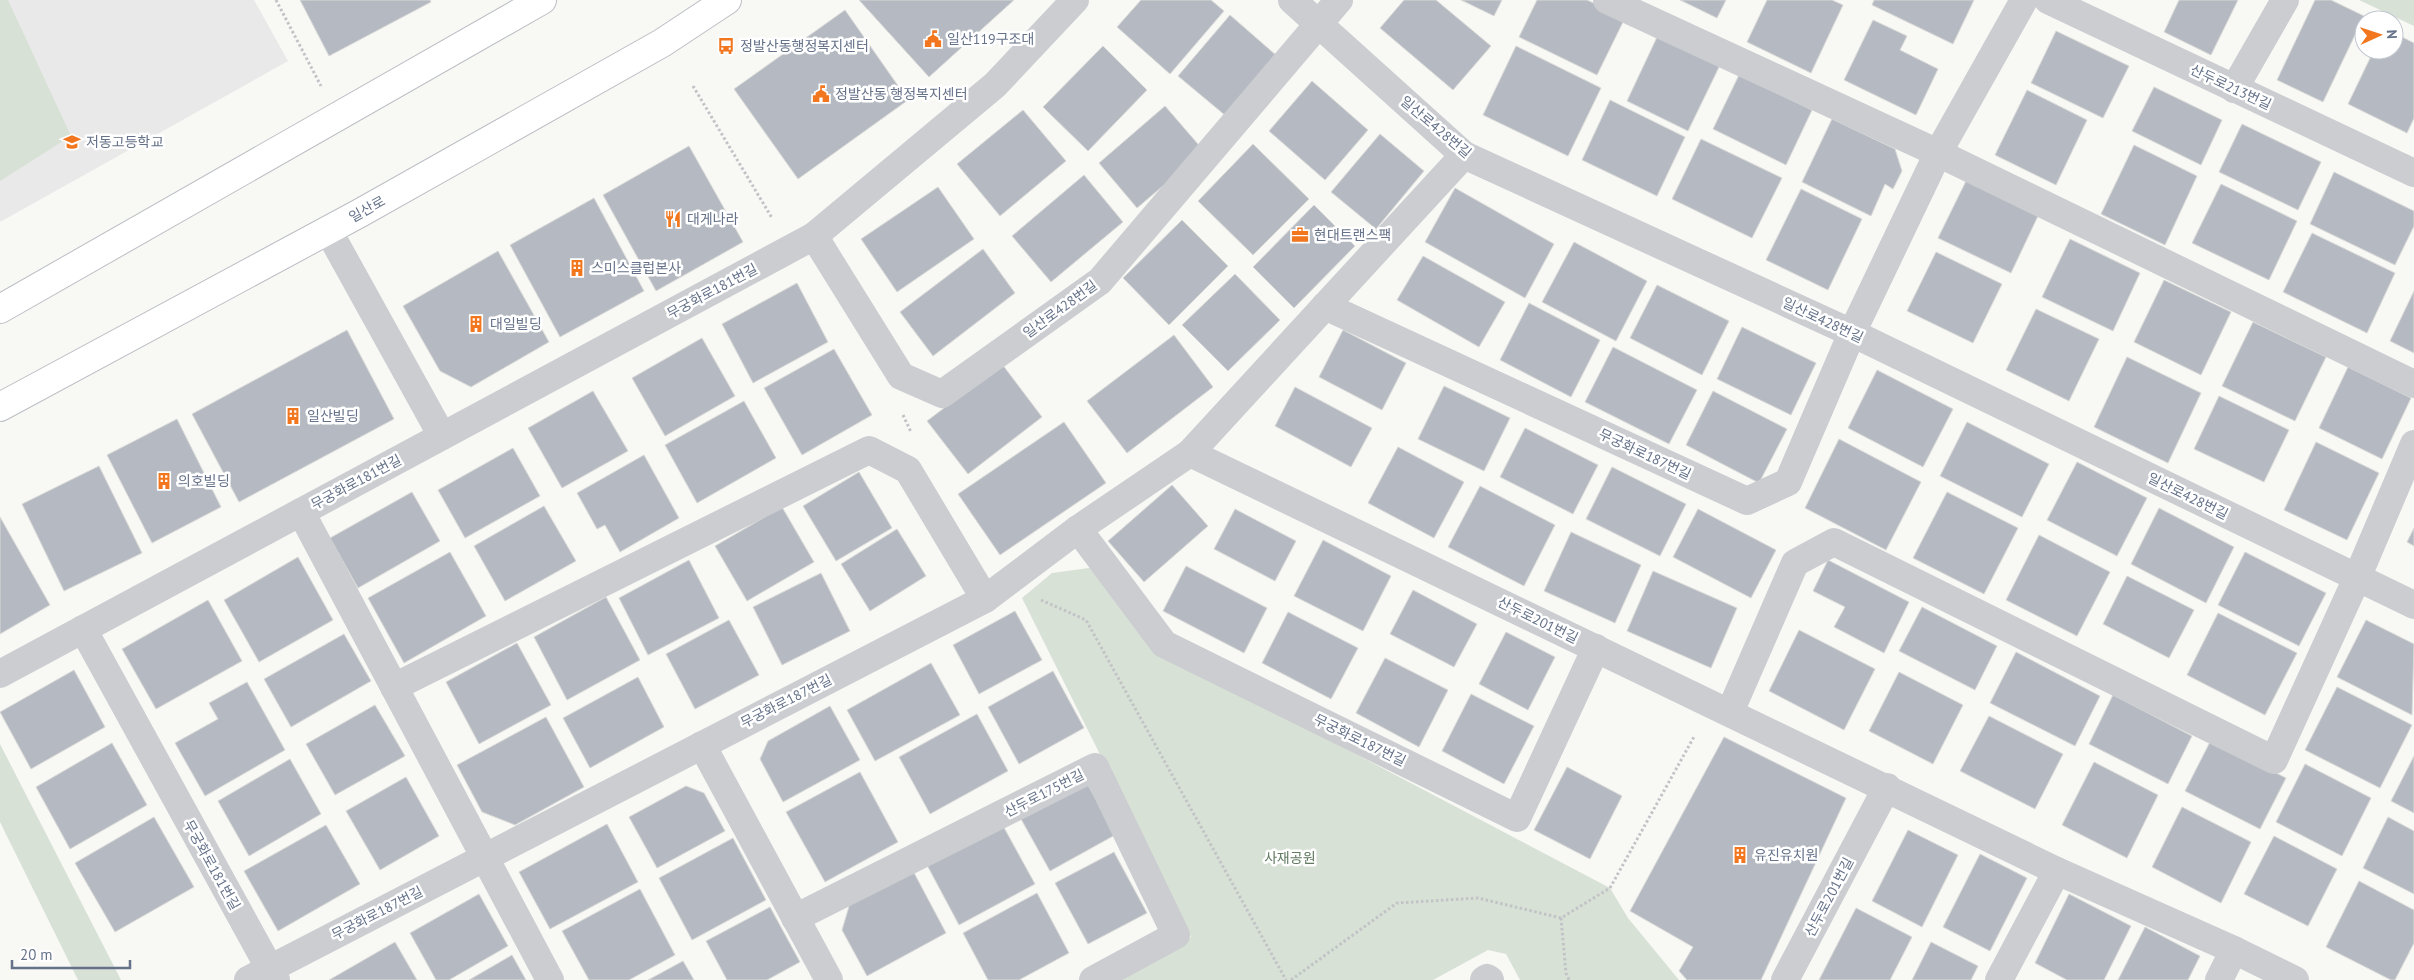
<svg xmlns="http://www.w3.org/2000/svg" width="2414" height="980" viewBox="0 0 2414 980" font-family="'PT Sans','Noto Sans KR',sans-serif">
  <rect width="100%" height="100%" fill="#f8f8f5"/>
  <path fill="#e9e9e9" d="M0,0H254L288,61L0,222Z"/>
  <g fill="#d8e1d6">
    <path d="M0,0H8L71,136L0,181Z"/>
    <path d="M2359,0H2414V26Z"/>
    <path d="M1096,567L1162,652L1610,888L1628,918L1679,980H1520L1506,954L1488,950L1433,980H1122L1191,937L1022,598L1052,573Z"/>
    <path d="M0,744L121,980H78L0,822Z"/>
  </g>
  <g fill="#b5bac2" stroke="#dadad8">
    <path d="M300,0H430L431,2L329,56Z"/>
    <path d="M859,0H1014L929,77Z"/>
    <path d="M1141,0H1211L1224,11L1170,74L1117,27Z"/>
    <path d="M1404,0H1436L1491,46L1453,90L1380,28Z"/>
    <path d="M1461,0H1502L1494,16Z"/>
    <path d="M1537,0H1587L1625,18L1597,75L1519,37Z"/>
    <path d="M1680,0H1726L1717,18Z"/>
    <path d="M1767,0H1832L1843,5L1811,73L1747,42Z"/>
    <path d="M1874,0H1974L1953,44L1872,5Z"/>
    <path d="M2179,0H2238L2211,55L2164,32Z"/>
    <path d="M2315,0H2331L2364,16L2323,102L2277,80Z"/>
    <path d="M845,10L908,100L798,179L734,89Z"/>
    <path d="M1230,15L1277,56L1226,116L1178,76Z"/>
    <path d="M1873,20L1907,36L1900,50L1938,69L1916,115L1844,80Z"/>
    <path d="M2056,31L2129,66L2103,118L2031,83Z"/>
    <path d="M2394,33L2414,43V118L2407,133L2348,104L2374,50H2394Z"/>
    <path d="M1658,35L1720,65L1688,131L1627,101Z"/>
    <path d="M1103,46L1147,90L1088,151L1043,107Z"/>
    <path d="M1516,46L1601,88L1568,156L1483,115Z"/>
    <path d="M1739,75L1812,110L1786,165L1713,129Z"/>
    <path d="M1312,81L1368,130L1325,180L1269,131Z"/>
    <path d="M2154,87L2222,120L2201,165L2132,131Z"/>
    <path d="M2027,90L2087,120L2056,185L1995,155Z"/>
    <path d="M1610,100L1685,137L1657,196L1582,160Z"/>
    <path d="M1165,106L1204,151L1137,208L1099,163Z"/>
    <path d="M1023,110L1066,161L1000,216L957,164Z"/>
    <path d="M1832,119L1895,149L1902,171L1893,189L1885,184L1871,216L1802,182Z"/>
    <path d="M2242,124L2321,162L2298,210L2219,172Z"/>
    <path d="M1380,134L1424,171L1376,229L1331,192Z"/>
    <path d="M1701,139L1782,178L1752,238L1672,199Z"/>
    <path d="M1253,144L1309,199L1253,255L1198,201Z"/>
    <path d="M2134,145L2197,176L2165,245L2101,214Z"/>
    <path d="M689,146L743,242L656,291L603,195Z"/>
    <path d="M2334,172L2414,211V226L2395,265L2310,224Z"/>
    <path d="M1084,175L1123,222L1051,282L1012,236Z"/>
    <path d="M1966,181L2038,216L2011,273L1938,238Z"/>
    <path d="M2221,184L2297,221L2269,280L2192,243Z"/>
    <path d="M938,187L974,239L897,292L861,239Z"/>
    <path d="M1455,188L1554,244L1525,298L1425,242Z"/>
    <path d="M1801,189L1862,219L1828,290L1766,260Z"/>
    <path d="M594,198L644,291L560,337L510,245Z"/>
    <path d="M1314,205L1355,246L1294,308L1253,267Z"/>
    <path d="M1182,220L1228,266L1169,325L1123,278Z"/>
    <path d="M2312,233L2395,273L2367,333L2283,292Z"/>
    <path d="M2070,239L2140,273L2113,331L2042,297Z"/>
    <path d="M1574,242L1647,281L1616,341L1542,302Z"/>
    <path d="M983,249L1015,293L933,356L900,312Z"/>
    <path d="M498,251L549,342L471,387L440,371L403,306Z"/>
    <path d="M1936,252L2002,284L1973,343L1907,311Z"/>
    <path d="M1423,256L1505,302L1479,347L1397,300Z"/>
    <path d="M1235,274L1280,320L1228,371L1182,325Z"/>
    <path d="M2164,280L2231,312L2201,375L2134,342Z"/>
    <path d="M797,283L828,342L753,383L722,324Z"/>
    <path d="M1657,285L1729,321L1702,375L1630,338Z"/>
    <path d="M2414,291V353L2390,341Z"/>
    <path d="M1529,303L1600,340L1571,397L1500,360Z"/>
    <path d="M2036,309L2099,339L2069,401L2006,370Z"/>
    <path d="M2253,322L2326,357L2295,421L2222,386Z"/>
    <path d="M1742,327L1816,363L1791,415L1717,379Z"/>
    <path d="M347,330L394,419L239,502L192,414Z"/>
    <path d="M1343,330L1406,363L1382,410L1319,377Z"/>
    <path d="M1174,335L1213,387L1127,453L1087,401Z"/>
    <path d="M702,338L735,396L665,436L632,378Z"/>
    <path d="M1613,347L1697,390L1669,444L1585,402Z"/>
    <path d="M834,349L872,415L802,455L764,388Z"/>
    <path d="M2127,357L2201,393L2168,463L2094,427Z"/>
    <path d="M1002,364L1042,417L968,474L927,421Z"/>
    <path d="M2348,367L2411,398L2382,459L2319,428Z"/>
    <path d="M1877,370L1953,409L1923,467L1848,428Z"/>
    <path d="M1444,386L1510,418L1484,471L1418,439Z"/>
    <path d="M1295,387L1372,428L1351,467L1275,426Z"/>
    <path d="M593,391L628,451L562,488L528,428Z"/>
    <path d="M1713,391L1787,429L1759,483L1686,445Z"/>
    <path d="M2219,396L2289,430L2264,482L2194,449Z"/>
    <path d="M744,401L776,458L697,503L665,445Z"/>
    <path d="M177,419L221,507L152,543L107,455Z"/>
    <path d="M1064,422L1106,483L1000,555L958,494Z"/>
    <path d="M1967,422L2049,464L2022,517L1940,476Z"/>
    <path d="M1525,428L1598,465L1573,514L1500,477Z"/>
    <path d="M1839,439L1921,482L1886,550L1805,508Z"/>
    <path d="M2316,442L2379,473L2347,540L2284,510Z"/>
    <path d="M1398,447L1464,482L1434,538L1368,503Z"/>
    <path d="M513,448L540,496L465,538L438,490Z"/>
    <path d="M644,455L679,518L620,552L605,525L597,529L577,493Z"/>
    <path d="M2077,462L2147,498L2117,556L2047,520Z"/>
    <path d="M99,466L142,553L64,591L22,504Z"/>
    <path d="M1612,467L1686,504L1660,556L1586,519Z"/>
    <path d="M859,472L892,528L836,561L803,506Z"/>
    <path d="M1172,485L1208,526L1144,582L1108,541Z"/>
    <path d="M1480,486L1555,525L1524,586L1448,547Z"/>
    <path d="M412,492L440,541L358,588L330,538Z"/>
    <path d="M1947,492L2018,528L1984,594L1913,558Z"/>
    <path d="M544,506L576,561L505,601L474,546Z"/>
    <path d="M782,507L814,562L747,601L715,546Z"/>
    <path d="M2159,508L2234,547L2206,603L2131,564Z"/>
    <path d="M1235,509L1296,541L1275,581L1214,549Z"/>
    <path d="M1698,509L1776,550L1751,598L1673,557Z"/>
    <path d="M0,517L50,605L0,634Z"/>
    <path d="M2414,528V546L2407,542Z"/>
    <path d="M897,529L926,576L870,611L841,564Z"/>
    <path d="M1571,532L1641,565L1615,623L1544,591Z"/>
    <path d="M2039,535L2110,572L2077,636L2006,600Z"/>
    <path d="M1323,540L1391,576L1363,631L1294,596Z"/>
    <path d="M450,552L486,616L404,663L368,598Z"/>
    <path d="M2245,552L2326,593L2299,646L2218,605Z"/>
    <path d="M298,557L333,620L259,662L224,600Z"/>
    <path d="M689,560L719,618L648,655L619,598Z"/>
    <path d="M1828,560L1909,602L1884,653L1834,627L1845,607L1813,591Z"/>
    <path d="M1186,566L1267,608L1244,653L1163,611Z"/>
    <path d="M1653,571L1737,608L1711,668L1627,631Z"/>
    <path d="M821,573L850,631L782,665L753,607Z"/>
    <path d="M2127,576L2194,610L2169,658L2103,624Z"/>
    <path d="M1413,590L1477,624L1454,667L1390,634Z"/>
    <path d="M606,597L640,660L567,700L534,637Z"/>
    <path d="M208,600L242,661L156,709L122,649Z"/>
    <path d="M1922,607L1997,646L1975,690L1899,651Z"/>
    <path d="M1015,611L1042,660L979,694L953,645Z"/>
    <path d="M1288,612L1358,648L1331,699L1262,663Z"/>
    <path d="M2218,613L2297,653L2265,715L2187,675Z"/>
    <path d="M729,620L759,675L695,709L666,654Z"/>
    <path d="M2366,620L2414,644L2412,715L2337,677Z"/>
    <path d="M1799,630L1875,669L1844,730L1769,691Z"/>
    <path d="M1506,632L1555,657L1528,710L1479,684Z"/>
    <path d="M344,634L371,681L291,727L264,679Z"/>
    <path d="M517,643L551,705L479,744L446,682Z"/>
    <path d="M2016,652L2100,696L2075,746L1990,703Z"/>
    <path d="M1385,658L1448,690L1419,747L1356,713Z"/>
    <path d="M931,663L960,715L875,761L847,710Z"/>
    <path d="M74,670L105,727L31,769L0,712Z"/>
    <path d="M1053,671L1084,728L1019,764L988,707Z"/>
    <path d="M1899,672L1963,705L1933,764L1869,731Z"/>
    <path d="M638,677L664,727L590,768L563,718Z"/>
    <path d="M247,682L285,750L205,796L175,743L218,719L209,703Z"/>
    <path d="M2337,687L2412,725L2380,788L2305,750Z"/>
    <path d="M1471,694L1534,726L1504,784L1442,751Z"/>
    <path d="M2113,695L2192,736L2168,784L2089,744Z"/>
    <path d="M375,705L405,756L335,795L306,744Z"/>
    <path d="M830,706L860,760L783,802L760,759L768,741Z"/>
    <path d="M977,714L1008,771L930,814L899,757Z"/>
    <path d="M1989,716L2063,754L2035,809L1960,771Z"/>
    <path d="M546,717L584,787L515,825L482,812L457,765Z"/>
    <path d="M1724,737L1846,798L1761,980H1687L1679,971L1693,947L1630,911Z"/>
    <path d="M2211,740L2286,778L2260,829L2185,791Z"/>
    <path d="M112,743L147,805L70,849L36,787Z"/>
    <path d="M2414,756V813L2391,801Z"/>
    <path d="M290,759L321,814L249,856L218,801Z"/>
    <path d="M2094,762L2158,795L2127,858L2062,825Z"/>
    <path d="M2305,764L2371,798L2342,856L2276,822Z"/>
    <path d="M1567,767L1622,796L1590,859L1534,830Z"/>
    <path d="M860,772L898,842L825,882L786,812Z"/>
    <path d="M406,777L439,836L380,870L346,811Z"/>
    <path d="M1087,783L1115,835L1050,871L1021,819Z"/>
    <path d="M686,786L704,793L725,831L657,868L629,817Z"/>
    <path d="M2182,807L2251,842L2221,903L2152,867Z"/>
    <path d="M154,817L194,887L115,932L75,863Z"/>
    <path d="M2388,817L2414,831V894L2363,868Z"/>
    <path d="M607,824L638,882L550,929L519,872Z"/>
    <path d="M1002,824L1035,884L959,925L927,865Z"/>
    <path d="M326,825L360,884L278,931L244,871Z"/>
    <path d="M1908,830L1958,855L1922,927L1872,901Z"/>
    <path d="M2274,836L2337,869L2308,926L2244,894Z"/>
    <path d="M733,838L766,900L692,940L659,878Z"/>
    <path d="M1114,852L1147,913L1088,944L1055,883Z"/>
    <path d="M1980,854L2027,878L1990,951L1943,927Z"/>
    <path d="M912,869L946,933L867,976L842,930L850,903Z"/>
    <path d="M2359,881L2414,910V943L2395,980H2391L2326,947Z"/>
    <path d="M640,889L675,955L629,980H589L562,931Z"/>
    <path d="M1037,893L1069,953L1019,980H988L963,933Z"/>
    <path d="M479,894L508,946L449,980H436L410,933Z"/>
    <path d="M2069,894L2131,926L2104,980H2067L2035,963Z"/>
    <path d="M770,907L800,962L767,980H727L706,941Z"/>
    <path d="M1856,908L1912,937L1890,980H1819Z"/>
    <path d="M2145,927L2200,956L2188,980H2118Z"/>
    <path d="M395,942L417,980H329Z"/>
    <path d="M1931,942L1978,966L1971,980H1912Z"/>
    <path d="M512,955L526,980H469Z"/>
    <path d="M683,961L694,980H648Z"/>
  </g>
  <g fill="none" stroke-linecap="round" stroke-linejoin="round">
    <g stroke="#bbbec3" stroke-width="30">
      <g id="primary">
        <path d="M0,309L542,0"/>
        <path d="M0,407L360,213L662,43L727,0"/>
      </g>
    </g>
    <g stroke="#c1c3c6" stroke-width="3" stroke-dasharray="2.5 2.5" stroke-linecap="butt">
      <path d="M276,0L321,86"/>
      <path d="M693,86L772,218"/>
      <path d="M903,415L911,432"/>
      <path d="M1041,600L1086,620L1286,980"/>
      <path d="M1561,918L1566,973L1569,980"/>
      <path d="M1291,980L1397,903L1478,898L1561,918L1610,888L1695,735"/>
    </g>
    <g stroke="#cbcdd1" stroke-width="28">
      <path d="M1292,0L1464,155L1852,333L2414,605"/>
      <path d="M1607,0L1938,153L2414,384"/>
      <path d="M2048,0L2414,173"/>
      <path d="M2234,89L2285,0"/>
      <path d="M328,230L442,436"/>
      <path d="M814,236L901,376L942,394L1100,281L1339,0"/>
      <path d="M1325,306L1747,501L1788,482L1852,333L1938,153L2024,0"/>
      <path d="M1190,453L2057,871L2234,950L2295,980"/>
      <path d="M301,512L550,980"/>
      <path d="M1078,529L1164,644L1517,818L1596,648"/>
      <path d="M83,629L276,980"/>
      <path d="M0,674L814,236L995,85L1075,0"/>
      <path d="M394,687L869,450L908,470L985,599"/>
      <path d="M1730,712L1795,563L1834,542L2274,760L2357,578L2414,444"/>
      <path d="M702,745L829,980"/>
      <path d="M795,918L1095,767L1176,935L1093,980"/>
      <path d="M248,980L985,599L1078,529L1190,453L1464,155"/>
      <path d="M1484,980L1487,978L1490,980"/>
      <path d="M1785,980L1887,787"/>
      <path d="M1999,980L2057,871"/>
      <path d="M2219,980L2234,950"/>
    </g>
    <use href="#primary" stroke="#fff" stroke-width="28"/>
  </g>
  <defs>
    <g id="civic-bare" transform="scale(1.35)"><path d="M-.6-6.5H3V-4.5H.6V-3L4-1V1h2V6H-6V1h2V-1L-.6-3ZM-1.2 2.5V6h2.4V2.5Z" fill="#f1761d" stroke="#fff" stroke-width="2.5" paint-order="stroke"/></g>
    <g id="bus-bare" transform="scale(1.35)"><path d="M-5-6H5V4H4V6H2V4H-2V6H-4V4H-5ZM-3.5-4V0h7V-4ZM-3.5 1.2v1.5H-2V1.2ZM2 1.2v1.5H3.5V1.2Z" fill="#f1761d" stroke="#fff" stroke-width="2.5" paint-order="stroke"/></g>
    <g id="school-bare" transform="scale(1.35)"><path d="M0-5L7-2L0 1L-7-2ZM-4 1L0 2.5L4 1V4Q0 6-4 4Z" fill="#f1761d" stroke="#fff" stroke-width="2.5" paint-order="stroke"/></g>
    <g id="restaurant-bare" transform="scale(1.35)"><path d="M-5-6h1v4h1v-4h1v4h1v-4h1v5L-1.5 .5V6h-2V.5L-5-1ZM5-6V6H3V1.5H1.5Q1.5-4 5-6Z" fill="#f1761d" stroke="#fff" stroke-width="2.5" paint-order="stroke"/></g>
    <g id="office-bare" transform="scale(1.35)"><path d="M-6-3h4V-5.5h4V-3h4V5H-6ZM-1-4.5V-3h2v-1.5ZM-6 0V1H6V0Z" fill="#f1761d" stroke="#fff" stroke-width="2.5" paint-order="stroke"/></g>
    <g id="building-bare" transform="scale(1.35)"><path d="M-4-6H4V6H1V3H-1V6H-4ZM-2.5-4.3h1.7v1.8h-1.7ZM.8-4.3h1.7v1.8H.8ZM-2.5-1h1.7V.8h-1.7ZM.8-1h1.7V.8H.8Z" fill="#f1761d" stroke="#fff" stroke-width="2.5" paint-order="stroke"/></g>
  </defs>
  <g fill-rule="evenodd">
    <use href="#civic-bare" x="933" y="39"/>
    <use href="#bus-bare" x="726" y="46"/>
    <use href="#civic-bare" x="821" y="94"/>
    <use href="#school-bare" x="72" y="142"/>
    <use href="#restaurant-bare" x="673" y="219"/>
    <use href="#office-bare" x="1300" y="235"/>
    <use href="#building-bare" x="577" y="268"/>
    <use href="#building-bare" x="476" y="324"/>
    <use href="#building-bare" x="293" y="416"/>
    <use href="#building-bare" x="164" y="481"/>
    <use href="#building-bare" x="1740" y="855"/>
  </g>
  <g text-anchor="middle" stroke-width="5" stroke-linejoin="round" paint-order="stroke">
    <g font-size="14" fill="#657289" stroke="#fff" text-anchor="start">
      <text x="947" y="44">일산119구조대</text>
      <text x="740" y="51">정발산동행정복지센터</text>
      <text x="835" y="99">정발산동 행정복지센터</text>
      <text x="86" y="147">저동고등학교</text>
      <text x="687" y="224">대게나라</text>
      <text x="1314" y="240">현대트랜스팩</text>
      <text x="591" y="273">스미스클럽본사</text>
      <text x="490" y="329">대일빌딩</text>
      <text x="307" y="421">일산빌딩</text>
      <text x="178" y="486">의호빌딩</text>
      <text x="1754" y="860">유진유치원</text>
    </g>
    <g font-size="14" fill="#657289" stroke="#fff">
      <text transform="translate(2231 87) rotate(25)" y="5">산두로213번길</text>
      <text transform="translate(1436 127) rotate(40)" y="5">일산로428번길</text>
      <text transform="translate(367 209) rotate(-29)" y="5">일산로</text>
      <text transform="translate(712 291) rotate(-28)" y="5">무궁화로181번길</text>
      <text transform="translate(1060 309) rotate(-36)" y="5">일산로428번길</text>
      <text transform="translate(1823 320) rotate(25)" y="5">일산로428번길</text>
      <text transform="translate(1645 454) rotate(25)" y="5">무궁화로187번길</text>
      <text transform="translate(356 482) rotate(-28)" y="5">무궁화로181번길</text>
      <text transform="translate(2188 496) rotate(26)" y="5">일산로428번길</text>
      <text transform="translate(1538 620) rotate(26)" y="5">산두로201번길</text>
      <text transform="translate(786 701) rotate(-27)" y="5">무궁화로187번길</text>
      <text transform="translate(1360 740) rotate(26)" y="5">무궁화로187번길</text>
      <text transform="translate(1044 793) rotate(-27)" y="5">산두로175번길</text>
      <text transform="translate(212 865) rotate(61)" y="5">무궁화로181번길</text>
      <text transform="translate(1829 897) rotate(-62)" y="5">산두로201번길</text>
      <text transform="translate(377 913) rotate(-27)" y="5">무궁화로187번길</text>
    </g>
    <g font-size="14" fill="#617a60" stroke="#fff">
      <text x="1290" y="863">사재공원</text>
    </g>
  </g>
  <g transform="translate(2379 35) rotate(87)"><circle r="24" fill="#ffffff" stroke="#c1c7d0"/>
  <path d="M0-4L9 19L0 12L-9 19Z" fill="#f1761d"/>
  <text y="-8" font-size="14" font-weight="bold" text-anchor="middle" fill="#657289">N</text>
  </g>
  <path d="M12 960v8h118v-8" fill="none" stroke="#657289" stroke-width="2.5"/>
  <text x="20" y="960" font-size="15" fill="#657289" stroke="#ffffff" stroke-width="4" paint-order="stroke">20 m</text>
</svg>
